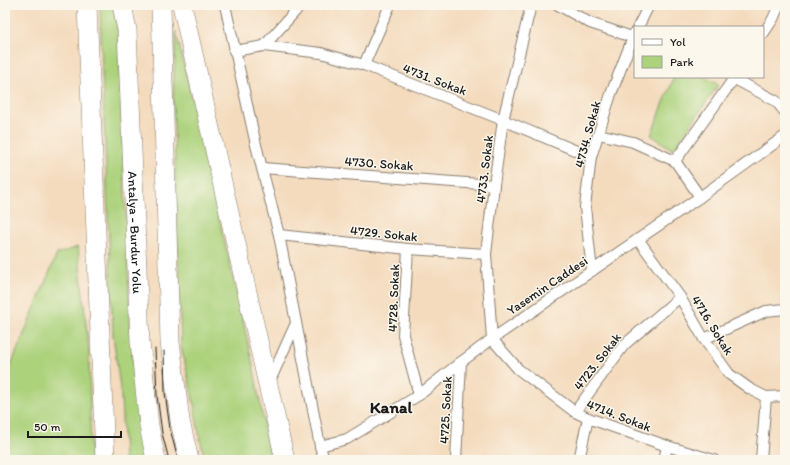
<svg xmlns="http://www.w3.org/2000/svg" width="790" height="465" viewBox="0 0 790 465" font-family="Itim,sans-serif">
  <rect width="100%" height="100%" fill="#fbf7ec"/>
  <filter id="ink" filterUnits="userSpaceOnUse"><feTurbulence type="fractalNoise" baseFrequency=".025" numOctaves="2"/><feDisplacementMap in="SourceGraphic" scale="8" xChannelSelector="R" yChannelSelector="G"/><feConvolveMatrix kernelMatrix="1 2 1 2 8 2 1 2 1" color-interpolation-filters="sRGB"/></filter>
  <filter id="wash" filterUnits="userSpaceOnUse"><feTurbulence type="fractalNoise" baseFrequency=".012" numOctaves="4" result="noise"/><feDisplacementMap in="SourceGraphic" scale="16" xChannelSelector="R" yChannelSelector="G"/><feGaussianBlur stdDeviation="0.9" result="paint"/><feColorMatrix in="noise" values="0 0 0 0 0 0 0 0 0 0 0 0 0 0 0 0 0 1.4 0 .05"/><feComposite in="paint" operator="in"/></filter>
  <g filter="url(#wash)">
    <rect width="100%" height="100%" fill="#f4dbbe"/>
    <g fill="#acd27c" stroke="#64774c">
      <path d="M100,5H113L118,31L131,337L136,402L143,451L146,460H124L121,396L113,335L102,71Z"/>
      <path d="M176,31L253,365L271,460H205L199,434L194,404L181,346L173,96Z"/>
      <path d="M674,77H703L719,84L673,150L651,135Z"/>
      <path d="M78,247L89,352L91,460H5V396L11,365L57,254Z"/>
    </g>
  </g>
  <g filter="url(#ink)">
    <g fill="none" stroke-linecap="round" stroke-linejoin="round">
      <g stroke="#887c6d" stroke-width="12">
        <g id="street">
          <path d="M225,5L256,145L279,235L320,446L324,460"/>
          <path d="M531,5L503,120L494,185L486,254L492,339L518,369L575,412L588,418L667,446L714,460"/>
          <path d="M558,5L590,23L635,38"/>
          <path d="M638,27L649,5"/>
          <path d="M763,34L773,19L779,5"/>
          <path d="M264,46L321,53L364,65L503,120L591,157"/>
          <path d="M234,51L264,46L301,5"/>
          <path d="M364,65L390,5"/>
          <path d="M731,77L776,101L785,112"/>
          <path d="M599,134L633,142L675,161L700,197"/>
          <path d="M675,161L735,77"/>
          <path d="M262,168L494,185"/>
          <path d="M279,235L408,249L486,254"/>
          <path d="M638,239L680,297L704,339L729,374L750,389L766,397L785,396"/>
          <path d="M408,249L403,335L419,395"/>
          <path d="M592,271L585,207L591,157L611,94L635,32"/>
          <path d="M704,339L766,311L785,309"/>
          <path d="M269,383L296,323"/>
          <path d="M575,412L624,345L680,297"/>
          <path d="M320,446L347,439L419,395L461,362L492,339L700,197L785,136"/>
          <path d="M456,460L461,362"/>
          <path d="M579,460L588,418"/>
          <path d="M664,460L667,446"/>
          <path d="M761,460L766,397"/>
        </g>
      </g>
      <g stroke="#887c6d" stroke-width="20">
        <g id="highway">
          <path d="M87,5L105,460"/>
          <path id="s1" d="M122,5L127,30L140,342L149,426L156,460"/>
          <path d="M161,5L170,342L180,421L189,460"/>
          <path d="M182,5L285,460"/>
        </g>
      </g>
      <use href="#street" stroke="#fff" stroke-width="10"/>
      <use href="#highway" stroke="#fff" stroke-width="19"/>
      <g stroke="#1c1c1c" stroke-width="1">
        <path d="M155,349L157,395L162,433L169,460"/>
        <path d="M164,351L165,393L170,429L178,460"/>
      </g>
    </g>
  </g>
  <g text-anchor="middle" stroke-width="3" stroke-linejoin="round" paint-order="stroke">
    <g font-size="13" fill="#1c1c1c" stroke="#fbf7ec">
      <text transform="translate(435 79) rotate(21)" y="5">4731. Sokak</text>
      <text transform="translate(587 134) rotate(-75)" y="5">4734. Sokak</text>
      <text transform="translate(379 163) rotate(4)" y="5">4730. Sokak</text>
      <text transform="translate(484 169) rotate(-83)" y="5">4733. Sokak</text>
      <text dy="5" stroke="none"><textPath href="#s1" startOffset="228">Antalya - Burdur Yolu</textPath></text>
      <text transform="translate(384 233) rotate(6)" y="5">4729. Sokak</text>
      <text transform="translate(547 285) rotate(-34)" y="5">Yasemin Caddesi</text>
      <text transform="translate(393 298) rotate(-88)" y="5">4728. Sokak</text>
      <text transform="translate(713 325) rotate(58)" y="5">4716. Sokak</text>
      <text transform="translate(597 361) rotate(-52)" y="5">4723. Sokak</text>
      <text transform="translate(445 410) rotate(-87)" y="5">4725. Sokak</text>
      <text transform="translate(619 415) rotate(21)" y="5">4714. Sokak</text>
    </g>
    <g font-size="17" font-weight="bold" fill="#1c1c1c" stroke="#fbf7ec">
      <text x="391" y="413">Kanal</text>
    </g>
  </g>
  <rect width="790" height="465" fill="none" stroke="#fbf7ec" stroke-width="20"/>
  <rect x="634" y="26" width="130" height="52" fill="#fbf7ec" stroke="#a29f99"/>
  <rect x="642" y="39" width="20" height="6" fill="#ffffff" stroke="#a29f99"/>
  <text x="670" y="46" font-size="12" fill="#1c1c1c">Yol</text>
  <rect x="642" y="56" width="20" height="12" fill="#acd27c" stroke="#a29f99"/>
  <text x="670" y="66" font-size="12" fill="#1c1c1c">Park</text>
  <path d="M28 431v6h93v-6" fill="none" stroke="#1c1c1c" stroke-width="2"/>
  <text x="34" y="431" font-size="12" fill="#1c1c1c" stroke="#fbf7ec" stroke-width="3" paint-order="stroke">50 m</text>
</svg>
